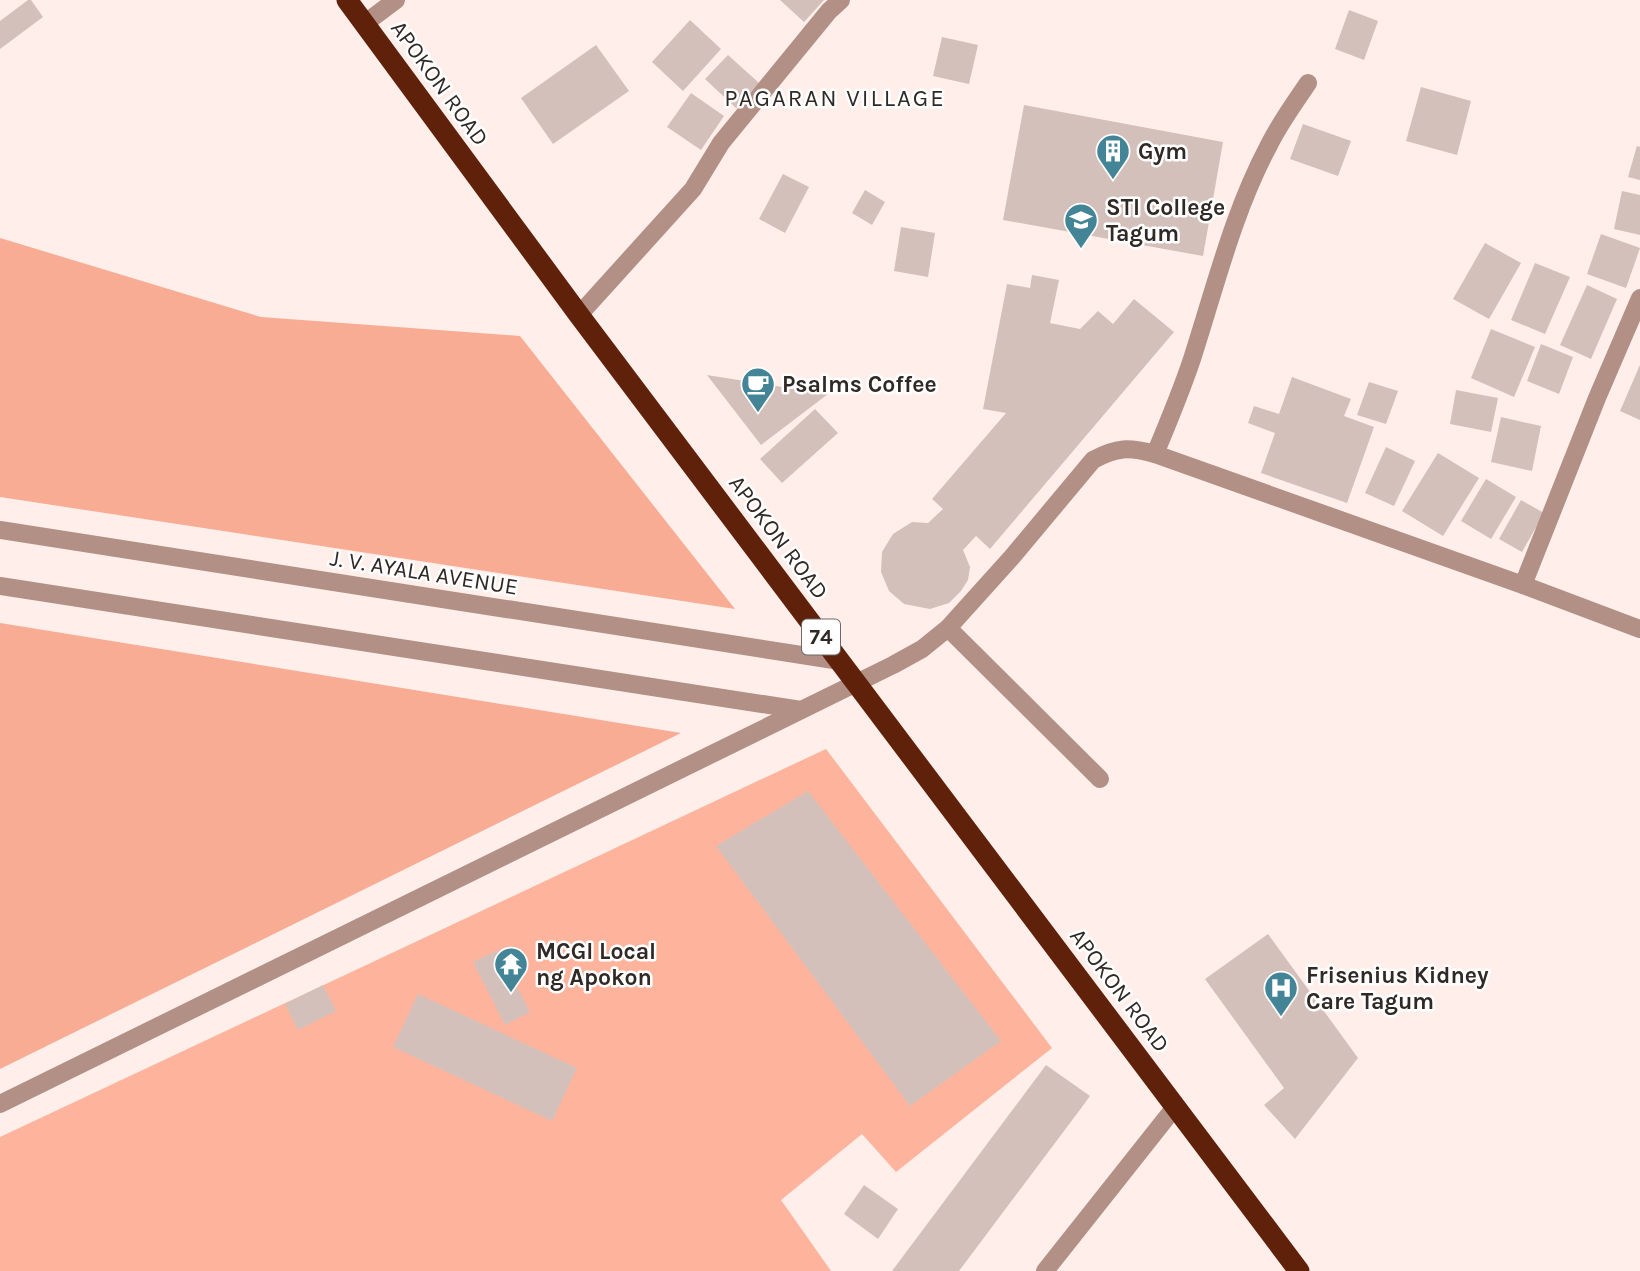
<svg xmlns="http://www.w3.org/2000/svg" width="1640" height="1271" viewBox="0 0 1640 1271" font-family="Karla,sans-serif">
  <rect width="100%" height="100%" fill="#ffeee9"/>
  <path fill="#feb49c" d="M826,749L1052,1048L896,1172L862,1134L781,1200L831,1271H0V1137Z"/>
  <g fill="#f8ac94">
    <path d="M0,238L261,317L520,336L735,609L0,497Z"/>
    <path d="M0,623L681,733L0,1069Z"/>
  </g>
  <g fill="#d4c0ba">
    <path d="M28,0H31L43,17L0,49V21Z"/>
    <path d="M780,0H824L804,22Z"/>
    <path d="M1349,10L1378,21L1364,60L1335,49Z"/>
    <path d="M690,20L721,49L683,91L652,62Z"/>
    <path d="M942,37L978,45L969,84L933,76Z"/>
    <path d="M596,45L629,91L553,144L521,98Z"/>
    <path d="M728,55L759,83L736,108L705,79Z"/>
    <path d="M1421,87L1471,101L1457,155L1406,141Z"/>
    <path d="M691,93L724,116L701,150L667,127Z"/>
    <path d="M1024,105L1223,142L1203,256L1003,220Z"/>
    <path d="M1303,124L1351,141L1338,176L1290,159Z"/>
    <path d="M1637,146L1640,147V180L1628,177Z"/>
    <path d="M783,174L809,187L785,233L759,219Z"/>
    <path d="M865,190L885,202L872,225L852,213Z"/>
    <path d="M1622,191L1640,195V235L1614,229Z"/>
    <path d="M901,227L935,233L928,277L894,271Z"/>
    <path d="M1601,234L1640,248L1626,288L1587,274Z"/>
    <path d="M1485,243L1521,263L1489,319L1453,299Z"/>
    <path d="M1535,263L1570,277L1545,334L1511,320Z"/>
    <path d="M1032,275L1059,280L1050,323L1080,329L1098,311L1113,324L1134,299L1174,332L990,549L976,536L963,550L970,567L968,580L961,591L949,603L930,609L904,604L889,591L881,572L882,552L893,534L912,522L928,523L943,509L932,499L1006,413L983,409L1007,284L1030,288Z"/>
    <path d="M1587,285L1617,299L1591,359L1560,345Z"/>
    <path d="M1491,329L1535,347L1514,397L1471,378Z"/>
    <path d="M1541,344L1573,357L1559,394L1527,381Z"/>
    <path d="M1640,365V420L1620,411Z"/>
    <path d="M707,375L828,394L761,445Z"/>
    <path d="M1292,377L1351,399L1344,416L1374,427L1347,503L1261,473L1275,433L1248,423L1254,406L1279,414Z"/>
    <path d="M1369,382L1398,391L1386,424L1357,415Z"/>
    <path d="M1456,390L1498,398L1491,432L1450,424Z"/>
    <path d="M815,409L838,433L782,483L760,459Z"/>
    <path d="M1501,417L1541,426L1532,471L1491,462Z"/>
    <path d="M1386,447L1415,461L1394,506L1365,493Z"/>
    <path d="M1438,453L1479,478L1443,536L1402,511Z"/>
    <path d="M1486,479L1516,497L1491,539L1461,521Z"/>
    <path d="M1521,500L1544,513L1522,552L1499,539Z"/>
    <path d="M808,791L1001,1041L910,1106L716,846Z"/>
    <path d="M1268,934L1358,1058L1295,1139L1264,1105L1284,1088L1205,979Z"/>
    <path d="M498,950L530,1012L505,1025L473,962Z"/>
    <path d="M323,985L336,1011L298,1030L285,1004Z"/>
    <path d="M418,994L577,1068L552,1121L393,1047Z"/>
    <path d="M1046,1065L1090,1096L1082,1107L959,1271H892Z"/>
    <path d="M864,1185L898,1209L878,1239L844,1214Z"/>
  </g>
  <g fill="none" stroke-linecap="round" stroke-linejoin="round">
    <g stroke="#b29086" stroke-width="18">
      <path d="M364,24L396,0"/>
      <path d="M948,628L1100,779"/>
    </g>
    <g stroke="#b29086" stroke-width="18">
      <path d="M579,315L693,189L721,143L829,11L841,0"/>
      <path d="M1155,454C1168,423 1181,392 1192,359C1215,288 1233,213 1268,147C1279,124 1294,104 1308,83"/>
      <path d="M0,530L840,661"/>
      <path d="M1523,585L1597,398L1640,298"/>
      <path d="M0,586L801,710"/>
      <path d="M0,1104L893,665L922,649L948,628L1012,557L1093,460C1117,447 1129,447 1155,454L1523,585L1640,629"/>
      <path d="M1045,1271L1175,1107"/>
    </g>
    <path stroke="#60210b" stroke-width="21" d="M347,0L579,315L1299,1271"/>
  </g>
  <defs>
    <g id="building-pin" transform="scale(1.75)"><path d="M0 17L-7.5 6A9.5 9.5 0 1 1 7.5 6Z" fill="#438497" stroke="#fff"/><path d="M-4-6H4V6H1V3H-1V6H-4ZM-2.5-4.3h1.7v1.8h-1.7ZM.8-4.3h1.7v1.8H.8ZM-2.5-1h1.7V.8h-1.7ZM.8-1h1.7V.8H.8Z" fill="#fff"/></g>
    <g id="university-pin" transform="scale(1.75)"><path d="M0 17L-7.5 6A9.5 9.5 0 1 1 7.5 6Z" fill="#438497" stroke="#fff"/><path d="M0-5L7-2L0 1L-7-2ZM-4 1L0 2.5L4 1V4Q0 6-4 4Z" fill="#fff"/></g>
    <g id="cafe-pin" transform="scale(1.75)"><path d="M0 17L-7.5 6A9.5 9.5 0 1 1 7.5 6Z" fill="#438497" stroke="#fff"/><path d="M-5.5-4.5H6V0H3Q3 3.5 0 3.5H-2.5Q-5.5 3.5-5.5 0ZM3-3.2v2h1.7v-2ZM-6 4.5H4V6H-6Z" fill="#fff"/></g>
    <g id="temple-pin" transform="scale(1.75)"><path d="M0 17L-7.5 6A9.5 9.5 0 1 1 7.5 6Z" fill="#438497" stroke="#fff"/><path d="M0-6L5-2H3V0L6.5 2.5H4V6H1.5V3h-3V6H-4V2.5H-6.5L-3 0V-2H-5Z" fill="#fff"/></g>
    <g id="hospital-pin" transform="scale(1.75)"><path d="M0 17L-7.5 6A9.5 9.5 0 1 1 7.5 6Z" fill="#438497" stroke="#fff"/><path d="M-5-5h3v3.5h4V-5h3V5h-3V1.5h-4V5h-3Z" fill="#fff"/></g>
  </defs>
  <g fill-rule="evenodd">
    <use href="#building-pin" x="1113" y="151"/>
    <use href="#university-pin" x="1081" y="220"/>
    <use href="#cafe-pin" x="758" y="384"/>
    <use href="#temple-pin" x="511" y="964"/>
    <use href="#hospital-pin" x="1281" y="988"/>
  </g>
  <g text-anchor="middle" stroke-width="5" stroke-linejoin="round" paint-order="stroke">
    <rect fill="#fff" stroke="#6e6967" stroke-width="2" x="802" y="619.5" width="38" height="35" rx="5"/>
    <g font-size="21" font-weight="bold" fill="#302926">
      <text x="821" y="644">74</text>
    </g>
    <g font-size="23" fill="#302926" stroke="#fff">
      <text transform="translate(440 83) rotate(54)" y="8">APOKON ROAD</text>
      <text transform="translate(779 537) rotate(53)" y="8">APOKON ROAD</text>
      <text transform="translate(424 572) rotate(9)" y="8">J. V. AYALA AVENUE</text>
      <text transform="translate(1120 990) rotate(53)" y="8">APOKON ROAD</text>
    </g>
    <g font-size="23" font-weight="bold" fill="#302926" stroke="#fff" text-anchor="start">
      <text x="1138" y="159">Gym</text>
      <text x="1106" y="215">STI College<tspan x="1106" dy="26">Tagum</tspan></text>
      <text x="782" y="392">Psalms Coffee</text>
      <text x="536" y="959">MCGI Local<tspan x="536" dy="26">ng Apokon</tspan></text>
      <text x="1306" y="983">Frisenius Kidney<tspan x="1306" dy="26">Care Tagum</tspan></text>
    </g>
    <g font-size="24" letter-spacing="2" fill="#302926" stroke="#fff">
      <text x="835" y="106">PAGARAN VILLAGE</text>
    </g>
  </g>
</svg>
